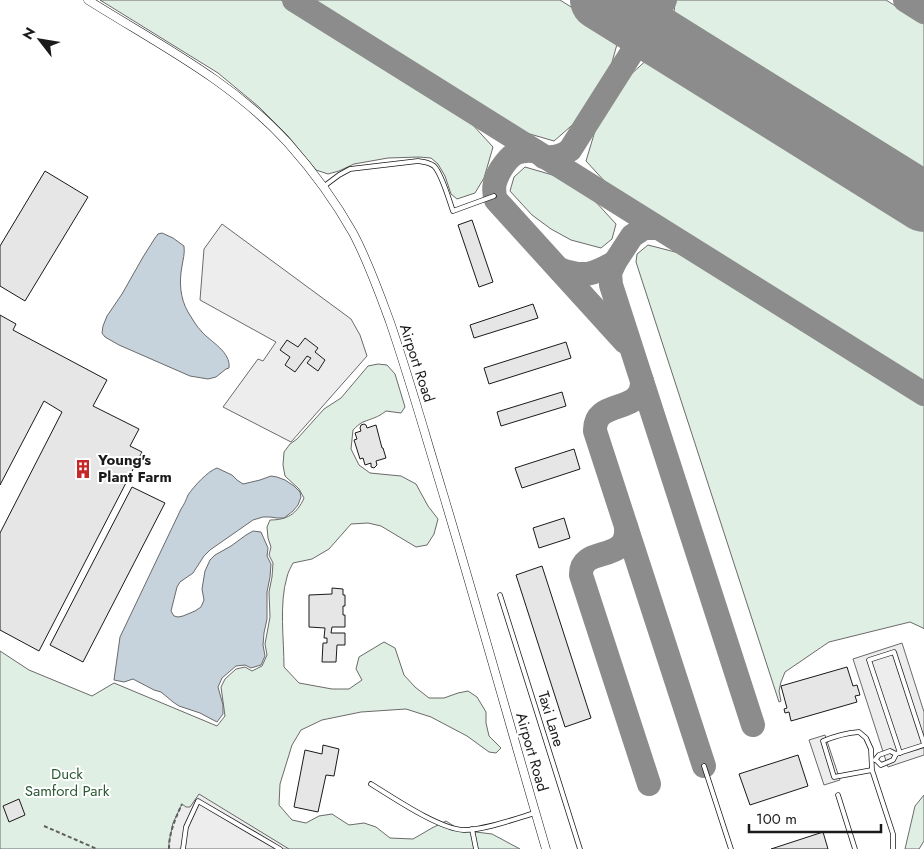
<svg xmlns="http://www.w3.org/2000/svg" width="924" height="849" viewBox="0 0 924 849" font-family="Jost,sans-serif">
  <rect width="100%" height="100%" fill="#fff"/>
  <g fill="#e0efe3" stroke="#6a6a6a">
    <path d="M100,0H281L410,81L471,123L493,147L484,178L475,193L457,199L451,194L445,176L438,164L431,158L419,157L388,158L354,164L339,171L328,174L316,170L288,136L259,107L218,73Z"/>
    <path d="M306,0H560L619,37L611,66L595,94L578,120L554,141L523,132L458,95Z"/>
    <path d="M676,0H886L924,24V180L679,27C674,18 673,10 676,0Z"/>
    <path d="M651,56L924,227V387L667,226L608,185L586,161L595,131L609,104L628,77Z"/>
    <path d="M525,167L556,176L575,187L594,200L616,224L612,239L601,248L571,240L551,229L532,215L510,191L514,177Z"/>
    <path d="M648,245L679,253L745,291L924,403V629L923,628L910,622L829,642L785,672L781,682L779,691L781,701L779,702L636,262L637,254Z"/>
    <path d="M378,364L387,365L395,374L405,407L401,413L386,411C377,418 373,418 363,422C359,424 356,427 353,430L351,449L359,465L370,473L401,476L416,484L428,506L438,519L434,534L427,545L416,547L381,526L368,523L351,524L329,549L312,559L293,563C291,567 288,572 287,577C279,603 284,640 284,667L299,683L332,689H349L362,680L356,669L359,657L384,642L395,648L404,675L415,687L429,698H444L458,693L468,691L477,697L486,712V723L489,736L501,748L496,753L489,752L467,736L431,717L406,709L361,712L322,720L301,730L292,745L280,784L279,805L292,820L306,823L319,816L332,814L349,825L364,823L376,827L390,838L413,839L432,828L446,821L460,830L492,834L520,849H0V651L29,670L92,696L114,683L217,726L225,716L221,687L225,679L236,669L245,667L252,671L262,666L267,655L265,644L270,617L269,592L272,577L273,563L269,555L271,547L268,538L267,527L270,520C287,520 297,514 304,498L299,489L285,476L283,465L284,452L290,444L297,439L324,409L341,398L368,366Z"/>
    <path d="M924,795V841L919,849H905L915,806Z"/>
  </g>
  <g fill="#ededed" stroke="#6a6a6a">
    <path d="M222,224L351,319L360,335L367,356L291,442L223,407L258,359L263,361L276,342L200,300L204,249Z"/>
    <path d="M902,643L924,712V755L888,767L853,659Z"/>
    <path d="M825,735L840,780L824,785L809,740Z"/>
    <path d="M199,794L289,849H169V842L173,823L182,804L186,807H190Z"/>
  </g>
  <g fill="#c6d2dc" stroke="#6a6a6a">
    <path d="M162,233L173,238L184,246C185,254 183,259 182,266C179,282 180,298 188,312C192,318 196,326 202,332C211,342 231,352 229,368L226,369L216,377L208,379L190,376L119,345L105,337L102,333L103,326L107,316L122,294L143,257L155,238L158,234Z"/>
    <path d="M217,468L232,475L237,480L243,484L260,480L271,476L277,477L285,480L294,486L300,492L301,497L298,505L293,511L284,518H277L270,517H263L253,520L210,550L204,556L193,573L180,582L177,587L171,611L174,616L178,617L183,616L195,611L201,607L204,600L202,589L205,571L210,560L215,555L231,546L246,535L253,531L261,532L268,548L267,556L271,564L270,577L267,592V619L264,633L263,645L265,656L261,665L251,668L245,665L236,666L222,678L218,687L223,705V714L217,722L200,713L179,706L173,702L161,692L154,690L133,679L124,682L114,680L120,637L181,509C184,505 186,500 188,495C194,486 208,471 217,468Z"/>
  </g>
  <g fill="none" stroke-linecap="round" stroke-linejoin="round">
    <g stroke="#8c8c8c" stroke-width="24">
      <path d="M294,0L924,394"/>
      <path d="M665,0C655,16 657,28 668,42"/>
      <path d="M905,0L924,12"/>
      <path d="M621,13C638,18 643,17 659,8"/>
      <path d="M535,151C517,149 510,155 501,169C495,179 492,188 496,200L625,342"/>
      <path d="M544,157C555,158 562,156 570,150L634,49C646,40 653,38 668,42"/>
      <path d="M658,228H644L632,236L615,262L610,273L611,285L753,725"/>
      <path d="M559,269C584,278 593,275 615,262"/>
      <path d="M642,381C643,416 594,397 595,431L704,766"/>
      <path d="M626,527C629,565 580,544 581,575L649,784"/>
    </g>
    <path stroke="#8c8c8c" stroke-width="60" d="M600,0L924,202"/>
  </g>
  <g fill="#e6e6e6" stroke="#1a1a1a">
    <path d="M45,171L88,197L25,301L0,286V246Z"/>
    <path d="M472,220L493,282L479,287L458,225Z"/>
    <path d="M533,304L538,318L474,338L470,325Z"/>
    <path d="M0,315L16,324L13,330L107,380L93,406L139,429L130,446L142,452L39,651L0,630V533L62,412L44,401L0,485Z"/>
    <path d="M305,338L318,348L315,352L325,360L318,371L307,363L311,358L307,356L295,372L285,365L290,357L280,350L287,340L298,347Z"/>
    <path d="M566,342L571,358L489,384L484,368Z"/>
    <path d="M562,392L566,406L501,426L497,412Z"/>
    <path d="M364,424L366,425L367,428L376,425L382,448H383L386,458L376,461L377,465L374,468L371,467V463L365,465L363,458L360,459L354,440L357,439L355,433L361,431L360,428L361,425Z"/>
    <path d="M574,449L580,469L522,488L515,468Z"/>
    <path d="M132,487L165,503L83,662L50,645Z"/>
    <path d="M564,518L570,538L539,548L533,528Z"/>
    <path d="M542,566L591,718L565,727L516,575Z"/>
    <path d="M332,588L343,589V595H345V606H343V615H345V627H332L331,633H345V645H337L336,662H322L323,643H327V638H324L325,628L309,627V595L332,594Z"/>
    <path d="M847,667L853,686L857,685L860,695L855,696L857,702L791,721L789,712L785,713L784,709L787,708L781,686Z"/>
    <path d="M323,745L339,749L334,776L326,775L318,812L294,807L305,750L322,754Z"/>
    <path d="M798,755L808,786L750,805L739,774Z"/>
    <path d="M19,799L25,815L9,822L3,806Z"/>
    <path d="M823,832L828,849H771Z"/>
  </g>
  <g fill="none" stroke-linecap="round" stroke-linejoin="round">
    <g stroke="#1a1a1a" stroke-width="5.5">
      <g id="service">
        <path d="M323,187L339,175L350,169L418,161C424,162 429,162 434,166C442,174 449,200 453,211L494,196"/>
        <path d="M500,595L580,849"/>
        <path d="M900,753L869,660L894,652L924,744"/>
        <path d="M875,760L879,755L890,751L896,754"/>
        <path d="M876,760L881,765L893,760L896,754L924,745"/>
        <path d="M704,766L731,849"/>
        <path d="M872,770L834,777L823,741C835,736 846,733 859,732L866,738L871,749L872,770L893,834V849"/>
        <path d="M371,784C394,798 439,829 464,830C484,830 515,819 535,813"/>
        <path d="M838,795L855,849"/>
        <path d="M472,829L476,849"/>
        <path d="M183,849L186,827L198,801L280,849"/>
      </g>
    </g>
    <g stroke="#1a1a1a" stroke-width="9">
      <path id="minor" d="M88,0C158,44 232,81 288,143C313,171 335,201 353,233C368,261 379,292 390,322C409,377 425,434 442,490C478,610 511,729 546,849"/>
    </g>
    <g stroke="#5f5f5f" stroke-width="2" stroke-dasharray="4 2.5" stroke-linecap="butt">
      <path d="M44,826L97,849"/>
      <path d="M169,849C169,833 175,819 182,804"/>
    </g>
    <use href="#service" stroke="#fff" stroke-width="4"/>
    <use href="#minor" stroke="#fff" stroke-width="8"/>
  </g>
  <defs>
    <g id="building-bare" transform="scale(1.5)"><path d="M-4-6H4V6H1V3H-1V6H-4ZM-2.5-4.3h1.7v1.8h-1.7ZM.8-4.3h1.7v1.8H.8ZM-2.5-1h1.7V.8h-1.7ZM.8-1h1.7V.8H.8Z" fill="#c62828" stroke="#fff" stroke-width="2.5" paint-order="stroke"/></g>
  </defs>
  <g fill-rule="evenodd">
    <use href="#building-bare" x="83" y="469"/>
  </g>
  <g text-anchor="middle" stroke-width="4" stroke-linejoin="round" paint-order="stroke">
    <g font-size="15" fill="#1a1a1a" stroke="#fff">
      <text transform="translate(417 363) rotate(72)" y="5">Airport Road</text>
      <text transform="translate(551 719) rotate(73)" y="5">Taxi Lane</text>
      <text transform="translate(532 752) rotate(74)" y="5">Airport Road</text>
    </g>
    <g font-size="15" font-weight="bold" fill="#1a1a1a" stroke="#fff" text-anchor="start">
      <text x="98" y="465">Young's<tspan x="98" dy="17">Plant Farm</tspan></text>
    </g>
    <g font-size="15" fill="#2b5a34" stroke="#fff">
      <text x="67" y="779">Duck<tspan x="67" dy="17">Samford Park</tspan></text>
    </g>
  </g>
  <g transform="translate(40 40) rotate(301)" stroke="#ffffff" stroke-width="4" paint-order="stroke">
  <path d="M0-4L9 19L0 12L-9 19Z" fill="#1a1a1a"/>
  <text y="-8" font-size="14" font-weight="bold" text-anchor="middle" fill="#1a1a1a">N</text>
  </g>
  <path d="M749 824v8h132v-8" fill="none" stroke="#1a1a1a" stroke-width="2.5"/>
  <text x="756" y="824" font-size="15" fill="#1a1a1a" stroke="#ffffff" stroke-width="4" paint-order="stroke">100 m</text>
</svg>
